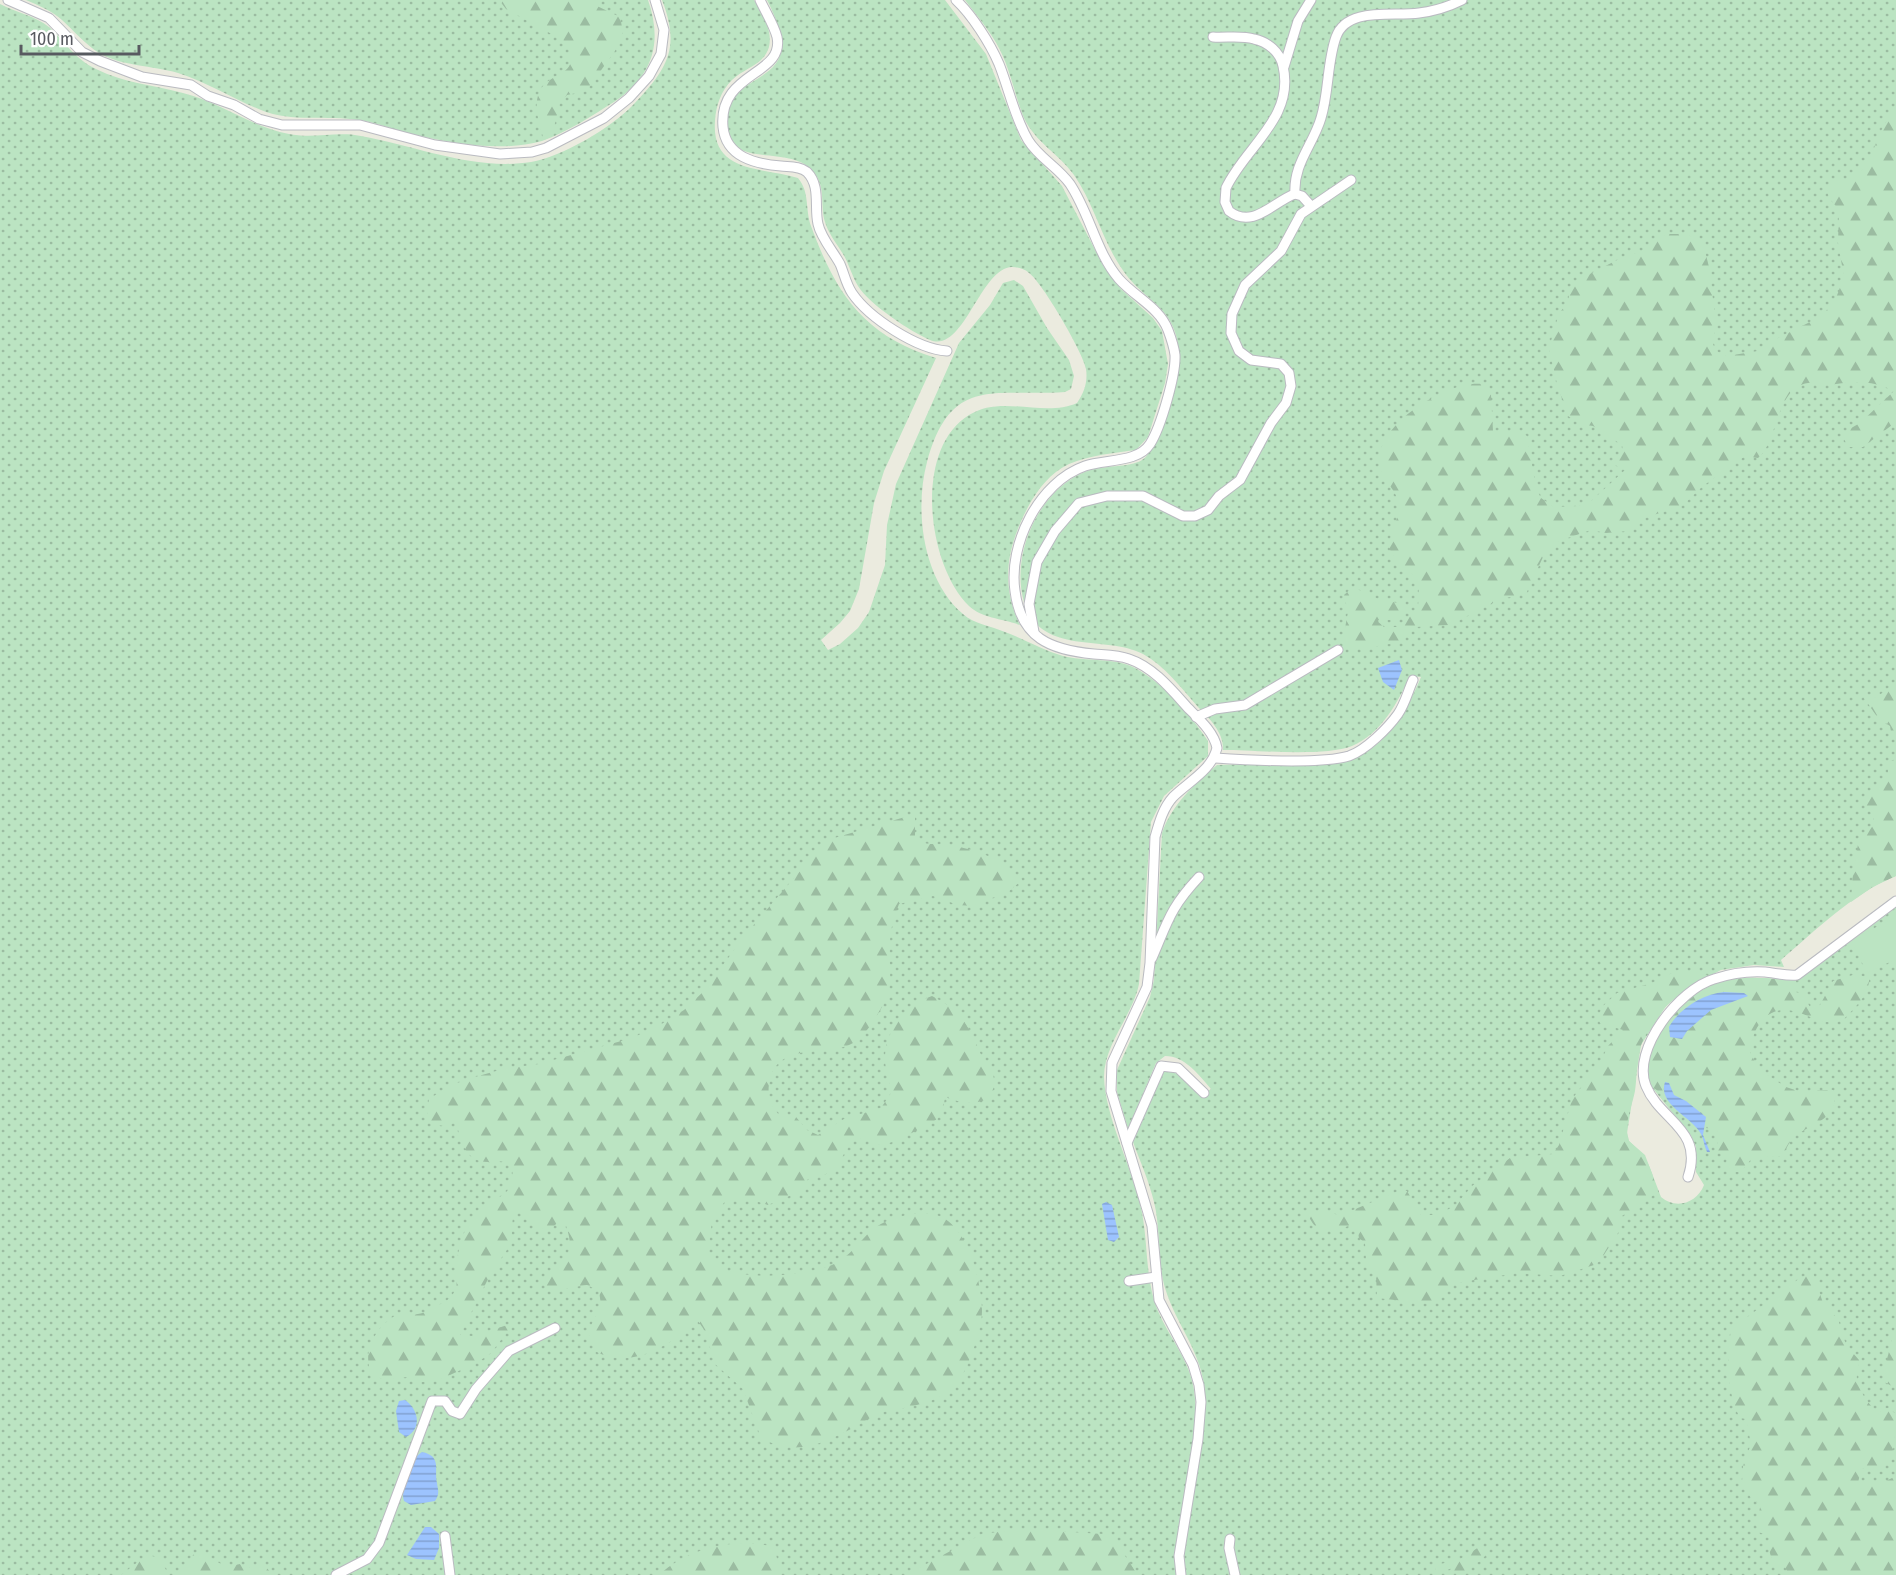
<svg xmlns="http://www.w3.org/2000/svg" width="1896" height="1575" viewBox="0 0 1896 1575" font-family="'Fira Sans Condensed',sans-serif">
  <defs>
    <pattern id="grass-dots" width="8" height="8" patternUnits="userSpaceOnUse" patternTransform="scale(1.5)"><rect width="8" height="8" fill="#bbe4c2"/><path d="M2 2h.1M6 6h.1" fill="none" stroke="#9bbca1" stroke-width="1.8" stroke-linecap="round"/></pattern>
    <pattern id="forest-firs" width="22" height="20" patternUnits="userSpaceOnUse" patternTransform="scale(1.5)"><rect width="22" height="20" fill="#bbe4c2"/><path d="M5 1l3.5 6h-7zM16 11l3.5 6h-7z" fill="#9bbca1"/></pattern>
    <pattern id="water-rules" width="6" height="5" patternUnits="userSpaceOnUse" patternTransform="scale(1.5)"><rect width="6" height="5" fill="#9cc3fe"/><path d="M0 2.5h6" fill="none" stroke="#82a1d1"/></pattern>
  </defs>
  <rect width="100%" height="100%" fill="#ebebdf"/>
  <g fill="url(#grass-dots)">
    <path d="M26,0H648C663,43 653,76 614,102C593,115 566,133 542,141C503,152 455,144 416,135C397,131 379,123 359,120C327,115 292,123 261,110C233,99 207,82 178,73C151,65 124,67 99,53C85,44 74,31 62,20C52,11 38,5 26,0Z"/>
    <path d="M662,0H754C762,14 773,30 769,47C764,65 744,68 732,80C721,91 716,105 715,121C711,174 763,167 798,178C810,192 805,209 811,226C836,294 864,336 936,358L884,471L874,503L859,589L850,611L840,623L821,640L828,650L840,644L858,628L869,612L885,565L887,525L896,484L959,343L990,305L1003,283L1014,280L1023,286L1047,328L1069,360L1074,376L1071,389L1065,392C994,397 951,374 927,462C914,511 923,580 963,614C974,624 991,626 1005,632C1024,639 1043,650 1063,656C1087,662 1113,657 1135,668C1163,683 1191,715 1208,741V756L1164,796L1151,822L1139,984C1133,1015 1104,1044 1104,1077C1105,1116 1131,1165 1140,1204C1149,1239 1144,1277 1158,1311C1169,1337 1190,1361 1194,1390C1200,1432 1188,1479 1181,1521C1178,1539 1173,1557 1177,1575H0V4C15,12 36,16 49,27C65,42 75,59 96,69C124,83 153,85 183,93C220,102 251,127 289,134C313,139 337,131 361,136C417,146 474,171 531,162C562,157 612,127 633,105C667,69 681,49 662,0Z"/>
    <path d="M767,0H945L986,54L1021,140L1062,186L1104,267L1121,289L1153,318L1162,331L1168,364L1165,383L1148,437L1136,450C1114,453 1090,455 1069,464C1050,473 1038,489 1028,507C1007,547 1000,584 1020,625C1004,619 981,618 969,606C927,565 913,449 969,415C1002,394 1043,418 1077,403C1084,393 1088,382 1086,369C1084,354 1042,282 1029,273C1025,269 1018,267 1012,267C980,268 964,354 930,340C911,332 869,304 858,286C852,276 849,264 843,254C837,244 828,233 825,222C820,206 826,189 815,174C792,141 727,173 727,123C728,61 815,94 767,0Z"/>
    <path d="M965,0H1896V876C1852,894 1816,930 1781,960L1784,967L1754,965L1721,970L1690,986L1666,1006L1641,1045L1627,1133L1629,1141L1645,1155L1661,1197C1676,1210 1697,1203 1704,1185L1696,1172V1147L1691,1136L1651,1086C1656,1066 1659,1042 1667,1023C1677,996 1724,980 1750,978C1767,977 1785,982 1801,978L1896,907V1575H1238L1234,1558V1536L1228,1537L1232,1575H1185C1179,1517 1207,1454 1205,1394C1203,1353 1176,1325 1165,1288C1157,1261 1161,1230 1154,1202C1149,1181 1140,1161 1133,1142L1164,1071C1180,1070 1192,1086 1202,1096L1211,1089C1199,1075 1185,1056 1165,1056L1156,1063L1128,1129L1117,1092V1070L1150,997L1154,980L1162,833C1172,804 1194,785 1217,765L1336,762C1381,757 1405,715 1421,677L1410,676C1398,702 1381,734 1352,746C1324,757 1256,750 1223,750C1224,733 1210,719 1198,707C1182,689 1165,666 1143,654C1105,634 1041,657 1024,602C1010,554 1039,489 1087,471C1103,465 1129,468 1142,460C1159,451 1180,376 1179,356C1178,305 1143,303 1120,266C1101,237 1094,204 1074,175C1059,154 1035,142 1024,118C1015,96 1011,72 1000,50C991,32 977,16 965,0Z"/>
  </g>
  <g fill="url(#forest-firs)">
    <path d="M499,0H591L597,6L620,17L623,32L615,51L586,91L567,95L560,102L552,136L544,140C540,126 533,107 539,93C548,69 584,79 566,42L506,9Z"/>
    <path d="M1896,112V422L1863,447H1848L1844,439L1846,431L1860,423L1894,391C1875,381 1857,381 1836,384C1827,385 1817,382 1808,383C1775,388 1778,443 1758,458L1745,456L1703,486L1683,505L1642,519L1628,531L1606,533L1591,530L1556,542L1543,557L1526,594L1500,599L1450,625L1416,627L1398,645C1379,640 1369,656 1347,645L1343,639L1348,612L1344,595L1353,587L1378,599L1403,604L1405,609L1396,620H1376L1384,627H1398L1418,609L1419,582C1411,571 1398,565 1391,552C1385,541 1399,520 1399,508C1399,489 1380,481 1379,462C1377,424 1447,381 1481,384L1491,395L1493,431H1518L1527,436L1536,488L1541,498L1554,507L1579,506L1589,503L1625,470L1615,465V458L1623,451L1622,445L1593,426L1580,424L1568,416L1557,384L1549,348L1559,313L1568,303L1570,287L1576,281L1623,257L1643,251L1666,234H1688L1704,247L1709,267L1716,324L1713,344L1716,351L1727,356L1764,350L1776,339L1822,316L1836,298L1844,277L1838,243L1839,210C1830,198 1823,195 1832,180C1838,180 1846,180 1851,178C1877,166 1874,126 1896,112Z"/>
    <path d="M1896,682V740L1892,737L1890,726L1878,718L1864,698L1877,697Z"/>
    <path d="M1896,758V876L1874,886L1851,902L1853,872L1859,839L1874,825V816L1865,806C1866,790 1877,787 1888,778V763Z"/>
    <path d="M915,814V839C926,846 934,843 946,845C977,849 1000,858 1022,880L1009,891L973,906L958,905L933,896L899,904C894,917 890,930 890,944C888,967 895,986 882,1007C875,1019 865,1036 853,1043C828,1058 776,1039 769,1084C767,1098 772,1107 781,1117H796L807,1130L818,1135L844,1119L881,1108L891,1093C890,1081 884,1067 885,1056C886,1029 907,1004 932,996C965,1013 969,1028 983,1059C987,1067 993,1070 994,1079C997,1110 962,1104 945,1097C944,1104 943,1113 937,1119C931,1124 888,1146 881,1145C870,1144 869,1137 854,1139C837,1161 840,1174 808,1179L801,1191L768,1205L750,1199L725,1201L712,1221L708,1252C710,1256 714,1264 718,1266C743,1282 808,1276 834,1264C849,1257 858,1243 871,1231C885,1218 920,1209 939,1216C968,1226 982,1284 982,1311C982,1330 967,1373 954,1387C940,1401 909,1408 891,1410C879,1412 868,1419 858,1425C825,1443 796,1458 761,1438L743,1389L715,1364L705,1331L698,1321C670,1345 631,1371 595,1351L588,1332L601,1305L599,1291L587,1285L550,1291L543,1282C560,1256 579,1261 565,1223H557L550,1230L538,1228L523,1212L513,1214L511,1244L491,1273L460,1335L472,1336L514,1323L491,1353L478,1362L437,1381L422,1382L407,1377L385,1380L372,1375C360,1351 378,1323 400,1313C414,1316 422,1315 435,1307C440,1304 450,1300 453,1294C459,1285 456,1277 456,1267C458,1251 462,1233 471,1219C488,1193 517,1204 512,1166C503,1160 500,1161 490,1162C465,1163 461,1141 456,1122L444,1126L432,1124L427,1112L429,1099L451,1085L475,1077L503,1069L539,1064L632,1038L660,1025L684,1010L704,991L745,935L817,851L831,839Z"/>
    <path d="M1678,970L1708,975C1678,993 1647,1017 1639,1053C1636,1066 1637,1078 1635,1091C1632,1107 1623,1124 1629,1141C1651,1162 1649,1165 1658,1192L1622,1216L1618,1233L1600,1261L1594,1265L1560,1276L1517,1273L1462,1282L1454,1284L1431,1304L1377,1298L1376,1274L1366,1260L1365,1243L1359,1238L1356,1222C1347,1228 1323,1236 1315,1226C1312,1223 1310,1218 1307,1214L1316,1211L1341,1215L1401,1190L1407,1191L1421,1215H1438L1456,1205L1472,1186L1510,1158L1553,1154L1559,1145L1572,1099L1599,1065L1608,1046L1623,1030L1600,1023L1598,1016L1603,1006L1617,993L1652,983Z"/>
    <path d="M1856,974L1869,978C1870,995 1854,1008 1843,1020C1821,1028 1808,1012 1787,1010C1764,1008 1751,1032 1750,1052L1759,1070L1786,1087L1798,1091L1833,1090C1842,1119 1811,1123 1794,1137C1788,1142 1787,1150 1781,1156L1752,1158L1741,1172H1729L1726,1165L1727,1159L1718,1152L1717,1129L1705,1128V1115L1674,1095L1669,1083L1663,1089L1665,1096L1651,1086C1635,1043 1683,992 1723,981C1746,975 1770,979 1793,980L1796,981V992L1803,994L1811,1009L1820,1005L1833,981Z"/>
    <path d="M1813,1273L1823,1303L1838,1319L1846,1345L1859,1360C1860,1367 1856,1372 1857,1379C1859,1390 1869,1407 1879,1412L1887,1408L1895,1413C1896,1435 1896,1461 1878,1472L1865,1468L1861,1469L1858,1483L1886,1481L1896,1476V1575H1789L1785,1567L1775,1565C1769,1554 1768,1548 1770,1536L1758,1532L1756,1523L1761,1505L1751,1498L1742,1482L1743,1466L1751,1444L1746,1419L1740,1418C1726,1391 1727,1358 1731,1329L1800,1278Z"/>
    <path d="M1896,1324V1388L1886,1383L1883,1375Z"/>
    <path d="M1021,1529L1103,1534L1115,1541L1138,1575H906L982,1534Z"/>
    <path d="M745,1543L774,1546L781,1575H659C683,1553 713,1544 745,1543Z"/>
    <path d="M1479,1547L1484,1549L1485,1556L1479,1562L1469,1564L1466,1573L1457,1575L1452,1568L1436,1575L1435,1565L1459,1560Z"/>
    <path d="M201,1552L226,1567L240,1564L254,1569L264,1565L273,1575H175L195,1553Z"/>
    <path d="M152,1556L159,1558L169,1575H121L143,1558Z"/>
  </g>
  <path fill="#bbe4c2" d="M1896,917V959L1867,973L1851,940Z"/>
  <g fill="url(#water-rules)">
    <path d="M1399,660L1402,670L1394,690L1383,682L1378,668Z"/>
    <path d="M1724,992L1744,993L1748,996L1711,1010L1687,1031L1682,1039L1670,1037L1669,1027C1680,1008 1703,994 1724,992Z"/>
    <path d="M1665,1082L1669,1083L1674,1095L1686,1101L1706,1117L1703,1135L1710,1152H1707C1704,1146 1704,1140 1701,1134C1692,1117 1657,1104 1665,1082Z"/>
    <path d="M1106,1202L1112,1205L1119,1237L1114,1242L1108,1240L1102,1204Z"/>
    <path d="M405,1400C418,1409 423,1428 406,1437L399,1432L396,1411L399,1401Z"/>
    <path d="M422,1452C442,1456 434,1469 437,1483C438,1491 440,1493 435,1501L411,1505L404,1501C400,1489 411,1458 422,1452Z"/>
    <path d="M425,1527H431L439,1534V1548L434,1560L416,1559L407,1555Z"/>
  </g>
  <g fill="none" stroke-linecap="round" stroke-linejoin="round">
    <g stroke="#babbc1" stroke-width="11">
      <g id="minor">
        <path d="M8,0L49,18L82,52L100,61L142,77L191,85L208,96L234,105L259,119L282,125H360L435,145L500,154L532,152L546,148L604,118L629,98L649,76L661,54L664,30L655,0"/>
        <path d="M760,0C765,11 774,25 777,37C785,76 718,71 723,127C726,157 755,164 781,166C789,167 800,166 807,172C821,186 814,207 818,224C821,238 833,251 840,264C844,273 846,284 852,293C869,318 917,349 947,351"/>
        <path d="M956,0C972,15 990,43 999,64C1009,89 1014,116 1028,140C1039,158 1058,167 1070,184C1090,214 1096,252 1119,279C1135,297 1160,308 1168,330C1171,338 1174,347 1175,355C1176,374 1161,427 1150,444C1138,463 1105,459 1085,466C1039,482 1008,544 1015,591C1021,638 1050,650 1094,654C1106,655 1118,655 1129,659C1153,667 1171,689 1188,708C1199,719 1214,732 1217,748C1212,770 1188,782 1173,797C1163,808 1159,823 1155,837L1150,963L1147,987L1112,1063L1111,1091L1152,1226L1159,1300L1193,1365L1199,1385L1201,1402L1198,1439L1179,1556L1181,1575"/>
        <path d="M1213,37C1226,38 1241,35 1254,39C1268,42 1280,52 1283,66C1295,118 1245,147 1226,188L1225,202L1229,211C1253,230 1274,201 1295,194L1302,196L1311,206"/>
        <path d="M1284,67L1298,21L1311,0"/>
        <path d="M1295,194C1293,164 1313,145 1321,118C1329,92 1327,62 1336,37C1347,6 1394,17 1419,13C1435,11 1448,7 1462,0"/>
        <path d="M1034,632L1029,604L1037,562L1055,531L1079,503L1107,496H1143L1183,516H1195L1208,510L1219,496L1240,480L1271,423L1286,403L1291,386L1289,373L1281,364L1251,360L1239,351L1231,333L1232,314L1245,285L1281,251L1301,214L1351,180"/>
        <path d="M1196,717L1215,709L1245,705L1338,650"/>
        <path d="M1215,758C1246,760 1322,764 1349,756C1366,750 1388,728 1398,714C1405,704 1408,691 1413,680"/>
        <path d="M1152,958C1168,921 1170,908 1199,877"/>
        <path d="M1127,1143L1161,1066L1178,1068L1204,1093"/>
        <path d="M1688,1177C1704,1129 1660,1121 1646,1086C1631,1049 1680,989 1714,979C1729,974 1749,971 1765,972C1775,973 1786,976 1797,975L1896,901"/>
        <path d="M1129,1281L1156,1277"/>
        <path d="M445,1536L450,1575"/>
        <path d="M1230,1539L1229,1548L1235,1575"/>
        <path d="M336,1575L367,1559L379,1543L432,1401H445L452,1411L460,1414L476,1389L509,1351L555,1328"/>
      </g>
    </g>
    <use href="#minor" stroke="#fff" stroke-width="9"/>
  </g>
  <path d="M21 45v9h118v-9" fill="none" stroke="#585a60" stroke-width="3"/>
  <text x="30" y="45" font-size="18" fill="#585a60" stroke="#ffffff" stroke-width="4.5" paint-order="stroke">100 m</text>
</svg>
